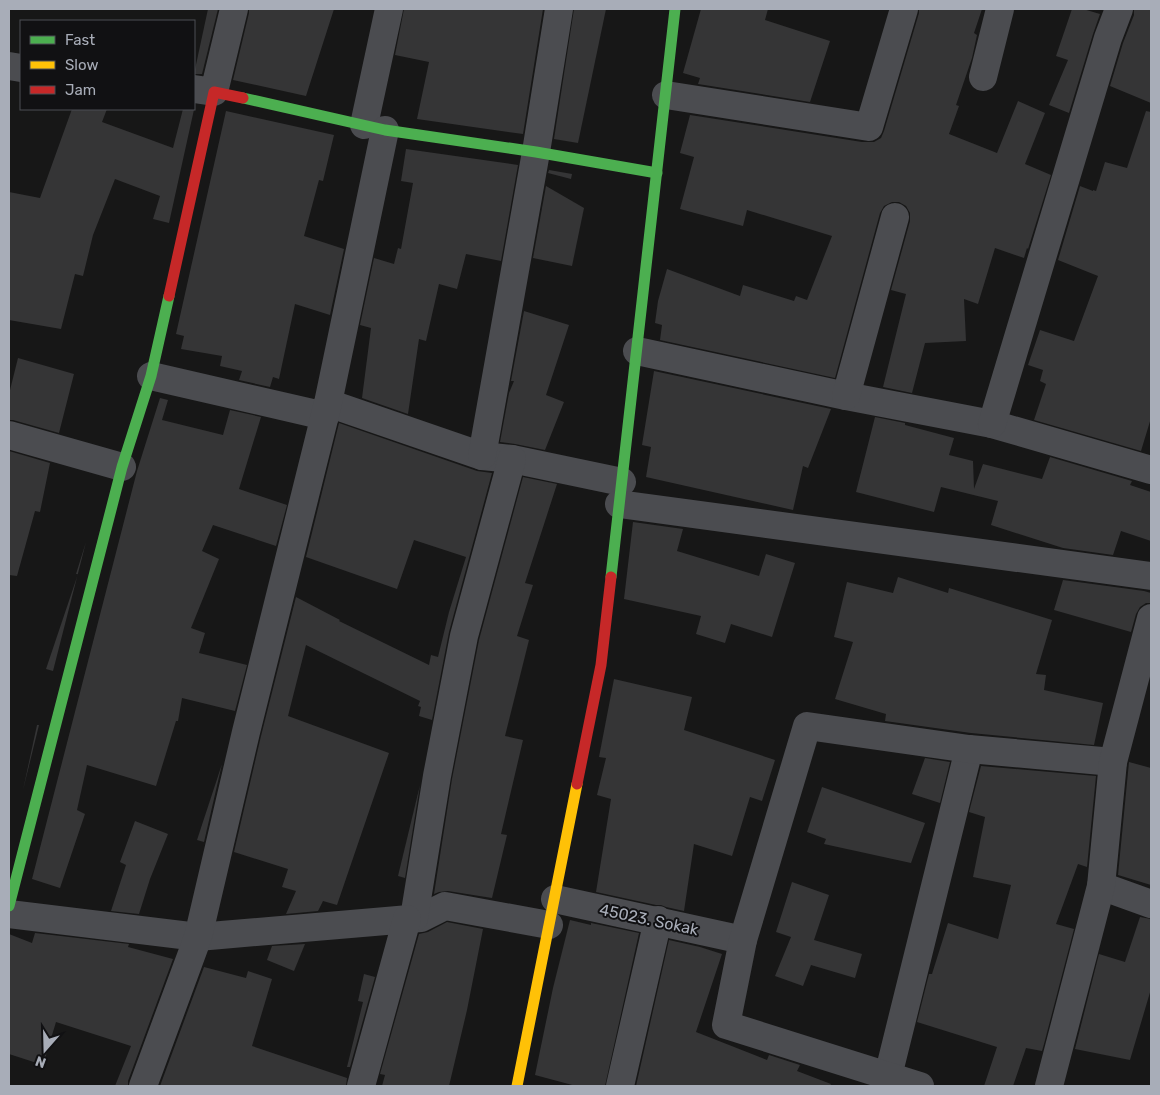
<svg xmlns="http://www.w3.org/2000/svg" width="1160" height="1095" viewBox="0 0 1160 1095" font-family="Rubik,sans-serif">
  <rect width="100%" height="100%" fill="#171717"/>
  <g fill="#353536">
    <path d="M208,9H218L202,74H194Z"/>
    <path d="M249,9H334L306,96L233,80L249,13Z"/>
    <path d="M404,9H543L523,134L417,119L429,62L395,55Z"/>
    <path d="M574,9H606L578,143L554,139Z"/>
    <path d="M701,9H768L765,20L830,41L810,102L698,84L700,78L683,73Z"/>
    <path d="M919,9H982L974,33L977,35L972,58L956,105L959,106L949,134L997,153L1018,101L1045,113L1025,164L1051,175L1028,249L1027,248L1024,258L995,248L978,304L964,299L966,341L925,343L912,393L883,387L906,294L891,290L910,221V213L906,206L899,202H892L884,206L880,213L835,378L660,340L662,325L655,323L658,301L667,269L740,296L743,285L794,301L796,296L807,300L832,236L747,210L743,226L680,209L694,157L680,153L690,115L862,142H874L881,138L884,131L919,13Z"/>
    <path d="M1072,9H1083L1100,14L1093,34L1069,113L1049,105L1068,60L1056,56Z"/>
    <path d="M1134,9H1151V103L1110,86L1123,43L1134,15Z"/>
    <path d="M194,105H195L169,223L153,219L160,196L115,179L93,235L83,276L75,274L61,329L9,320V192L40,198L72,109H107L102,122L173,148L183,109H194Z"/>
    <path d="M226,111L334,135L323,181L319,180L304,236L344,249L330,315L295,304L279,379L273,377L270,387L239,380L242,371L220,366L222,356L181,349L184,336L176,334Z"/>
    <path d="M1146,111L1151,112V418L1141,451L1034,420L1046,384L1040,381L1043,370L1028,365L1040,330L1074,341L1098,276L1058,260L1080,186L1093,191V190L1096,191L1105,162L1127,168Z"/>
    <path d="M406,149L518,165L501,261L466,254L457,289L439,284L426,341L419,339L408,414L362,398L371,328L360,325L374,258L394,264L398,248L401,249L413,183L401,181Z"/>
    <path d="M549,170L572,174L571,179L548,173Z"/>
    <path d="M546,186L584,208L572,266L533,258Z"/>
    <path d="M524,311L569,325L546,395L564,402L545,450L515,444L500,442L509,393L514,381H511Z"/>
    <path d="M18,358L74,374L59,433L13,420H9V394Z"/>
    <path d="M654,371L831,409L808,468L803,466L793,510L646,477L651,447L642,445Z"/>
    <path d="M160,398L168,400L162,420L223,435L230,410L261,417L239,489L287,505L276,546L213,525L202,551L219,559L191,628L205,633L199,653L247,665L235,711L182,698L178,721H176L156,786L87,765L77,810L85,814L60,888L32,879L137,471Z"/>
    <path d="M875,417L905,423V425L954,438L949,455L973,461L974,489L983,464L1042,479L1050,457L1132,481L1130,485L1151,492V541L1121,531L1113,555L1063,548L991,525L998,501L941,487L934,512L856,492Z"/>
    <path d="M339,423L477,471L492,473L449,632L432,720L419,716L421,707L418,706L420,701L306,645L288,716L389,753L337,905L323,901L318,911L286,914L296,891L282,887L288,869L234,852L261,736L296,597L340,620L339,621L429,665L431,655L438,657L449,612L466,557L414,540L397,589L306,557Z"/>
    <path d="M9,451L50,463L40,512L35,511L17,576L9,575Z"/>
    <path d="M523,477L557,484L525,583L533,585L517,636L529,640L505,736L523,740L501,834L507,835L492,898L448,891L439,892L434,894L452,779L479,640Z"/>
    <path d="M633,522L683,529L677,551L759,576L766,554L795,563L772,637L731,624L725,643L696,634L701,616L624,599Z"/>
    <path d="M86,542L53,671L46,669L78,574H76Z"/>
    <path d="M898,577L948,593L949,588L1052,620L1036,674L1046,675L1044,690L1103,703L1094,745L971,733L885,721L886,714L835,699L853,642L834,637L847,582L893,593Z"/>
    <path d="M1063,580L1144,591L1151,593V603H1146L1140,607L1136,614L1131,632L1054,610Z"/>
    <path d="M614,679L692,697L684,730L775,760L762,801L750,797L732,856L694,844L684,911L666,907L661,905H656L596,892L611,799L597,795L606,758L599,757Z"/>
    <path d="M37,725H39L23,790Z"/>
    <path d="M925,758L950,762L940,803L912,794Z"/>
    <path d="M1129,762L1151,768V885L1118,875Z"/>
    <path d="M222,764L204,842L197,840Z"/>
    <path d="M981,766L1096,776L1087,867L1078,864L1056,924L1074,929L1044,1044L1042,1051L1026,1048L1013,1086H984L997,1047L917,1022L929,974H932L948,923L998,939L1011,885L973,877L985,817L969,812Z"/>
    <path d="M420,785L405,878L398,876Z"/>
    <path d="M822,787L925,823L911,863L824,844L826,839L807,832Z"/>
    <path d="M135,821L168,834L150,879L139,914L111,911L126,865L120,862Z"/>
    <path d="M792,882L829,895L814,940L862,954L855,978L811,965L803,986L775,976L791,937L776,932Z"/>
    <path d="M1140,917L1151,919V989L1130,1060L1075,1049L1099,954L1125,962Z"/>
    <path d="M570,920L591,925V923L639,933L605,1086H576L535,1075L553,988Z"/>
    <path d="M447,922L483,929L467,1010L449,1086H382L385,1075L380,1074L419,934L428,932Z"/>
    <path d="M35,933L129,944L128,947L173,959L128,1081V1086H115L131,1046L56,1022L43,1065L9,1054V934L32,943Z"/>
    <path d="M669,940L700,947L722,954L696,1032L767,1060L769,1055L800,1065L797,1071L831,1084L830,1086H636Z"/>
    <path d="M305,944L294,971L267,960L272,946Z"/>
    <path d="M204,967L246,978L248,971L272,979L252,1046L347,1078L346,1086H160Z"/>
    <path d="M364,974L375,977L350,1067H347L363,1002L358,1001Z"/>
  </g>
  <g fill="none" stroke-linecap="round" stroke-linejoin="round">
    <g stroke="#4b4c50" stroke-width="28">
      <path d="M9,66L21,68"/>
      <path d="M983,77L1000,9"/>
      <path d="M194,89L214,92L234,9"/>
      <path d="M666,95L869,127L904,9"/>
      <path d="M364,125L389,9"/>
      <path d="M637,351L846,396L992,424L1151,470"/>
      <path d="M151,376L325,416"/>
      <path d="M846,396L895,217"/>
      <path d="M328,403L482,456L512,459L622,482"/>
      <path d="M992,424L1108,38L1119,9"/>
      <path d="M9,435L122,467"/>
      <path d="M482,456L536,152L559,9"/>
      <path d="M619,504L1151,576"/>
      <path d="M1101,886L1151,904"/>
      <path d="M555,899L743,940"/>
      <path d="M9,914L198,937L421,918L445,906L549,925"/>
      <path d="M414,918L437,776L464,636L512,459"/>
      <path d="M888,1076L969,749"/>
      <path d="M143,1086L198,937L246,732L328,403L385,130"/>
      <path d="M361,1086L407,919"/>
      <path d="M620,1086L658,920"/>
      <path d="M920,1086L726,1025L743,940L807,726L969,749L1113,762"/>
      <path d="M1049,1086L1101,886L1113,762L1151,618"/>
    </g>
    <g stroke="#4caf50" stroke-width="11">
      <path d="M243,98L385,130L536,152L657,173"/>
      <path d="M611,577L675,9"/>
      <path d="M9,906L122,467L151,376L169,296"/>
    </g>
    <path stroke="#ffc107" stroke-width="11" d="M517,1086L577,784"/>
    <g stroke="#c62828" stroke-width="11">
      <path d="M169,296L214,92L243,98"/>
      <path d="M577,784L601,665L611,577"/>
    </g>
  </g>
  <g text-anchor="middle" stroke-width="4" stroke-linejoin="round" paint-order="stroke">
    <g font-size="16" fill="#a8adb8" stroke="#111113">
      <text transform="translate(649 919) rotate(12)" y="6">45023. Sokak</text>
    </g>
  </g>
  <rect width="1160" height="1095" fill="none" stroke="#a8adb8" stroke-width="20"/>
  <rect x="20" y="20" width="175" height="90" fill="#111113" stroke="#4d4f55"/>
  <rect x="30" y="36" width="25" height="8" fill="#4caf50" stroke="#4d4f55"/>
  <text x="65" y="45" font-size="15" fill="#a8adb8">Fast</text>
  <rect x="30" y="61" width="25" height="8" fill="#ffc107" stroke="#4d4f55"/>
  <text x="65" y="70" font-size="15" fill="#a8adb8">Slow</text>
  <rect x="30" y="86" width="25" height="8" fill="#c62828" stroke="#4d4f55"/>
  <text x="65" y="95" font-size="15" fill="#a8adb8">Jam</text>
  <g transform="translate(45 1050) rotate(200)" stroke="#111113" stroke-width="4" paint-order="stroke">
  <path d="M0-4L9 19L0 12L-9 19Z" fill="#a8adb8"/>
  <text y="-8" font-size="14" font-weight="bold" text-anchor="middle" fill="#a8adb8">N</text>
  </g>
</svg>
